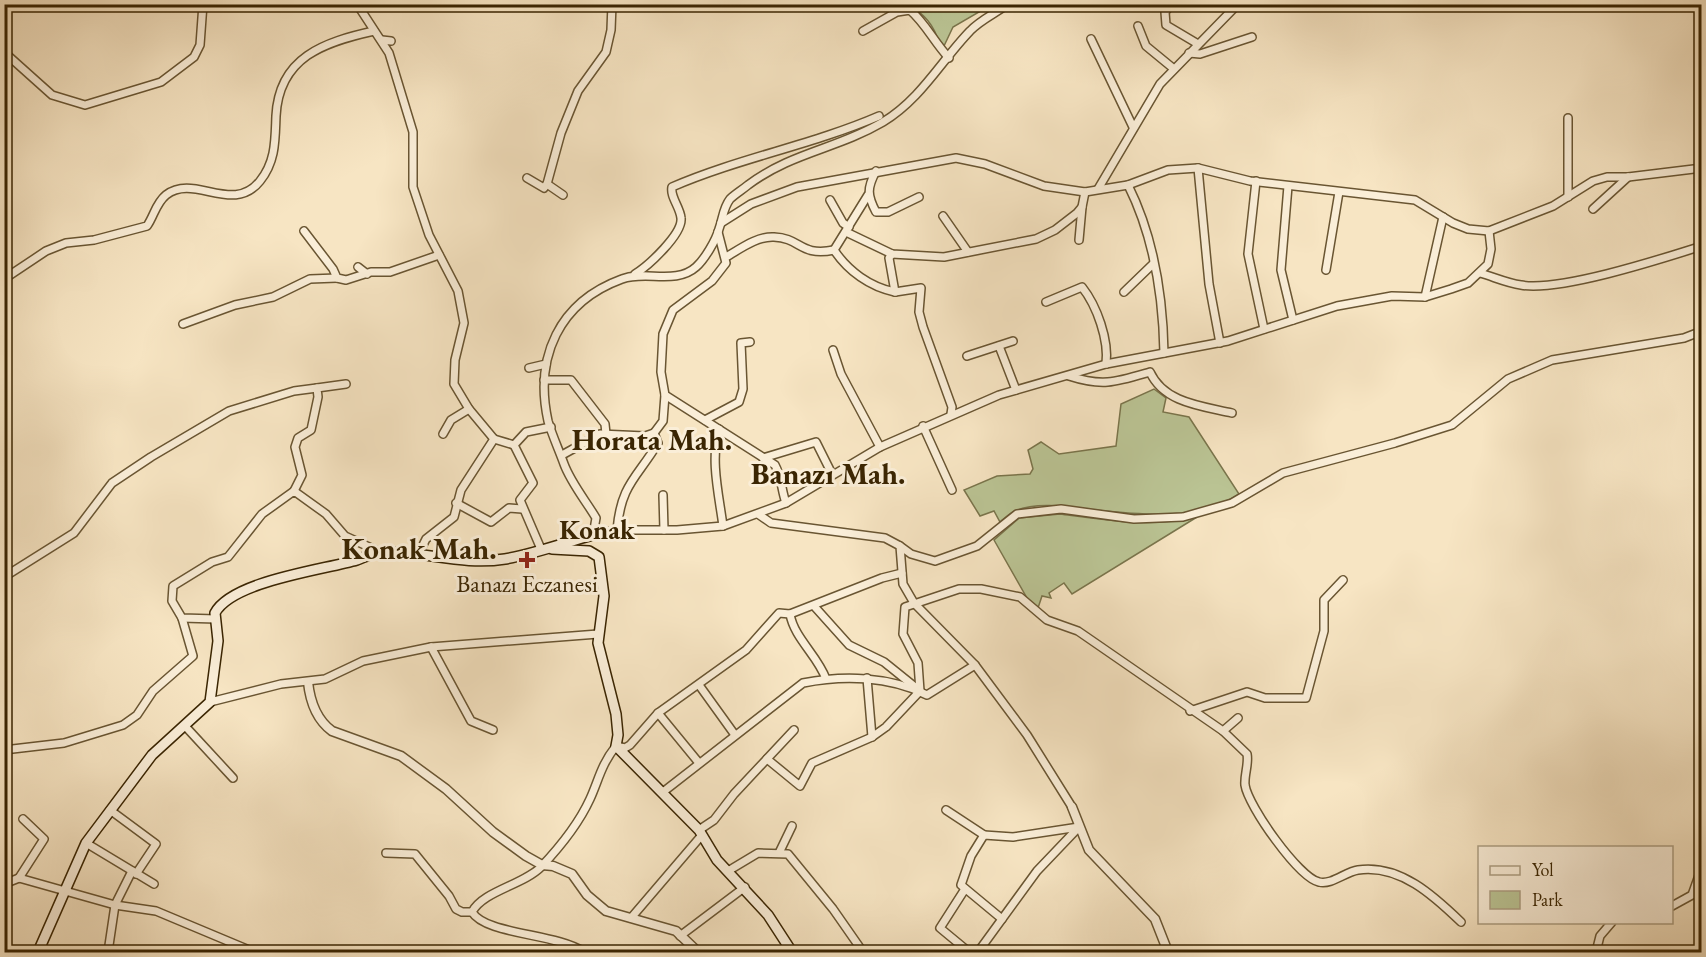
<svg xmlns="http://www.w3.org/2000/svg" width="1706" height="957" viewBox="0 0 1706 957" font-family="'EB Garamond',serif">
  <rect width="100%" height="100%" fill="#f7e5c3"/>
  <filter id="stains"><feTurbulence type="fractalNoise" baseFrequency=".00333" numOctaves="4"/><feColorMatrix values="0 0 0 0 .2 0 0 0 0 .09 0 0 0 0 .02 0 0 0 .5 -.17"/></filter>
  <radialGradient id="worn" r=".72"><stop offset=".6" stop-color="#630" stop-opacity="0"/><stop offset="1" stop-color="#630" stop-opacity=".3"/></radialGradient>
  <g fill="#bbc595" stroke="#7a754c" stroke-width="1.5">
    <path d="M909,5H991L953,27L944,46L939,43C934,25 925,15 909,5Z"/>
    <path d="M1154,389L1166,398L1163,412L1189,417L1239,494C1195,523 1134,514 1085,509C1064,506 1035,502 1015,511C1010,513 1005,518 1000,522L994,511L980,516L964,490L997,476L1030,474L1033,469L1028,450L1041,442L1059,454L1116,446L1121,404Z"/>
    <path d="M1060,514C1105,520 1152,528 1197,517L1072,594L1064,583L1049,593L1051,598L1042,596L1038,608L1027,598L994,540L1019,518Z"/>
  </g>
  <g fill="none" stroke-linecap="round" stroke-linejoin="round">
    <g stroke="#695532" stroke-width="10">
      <g id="minor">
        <path d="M357,4L389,53L413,132V187L429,235L458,291L464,323L455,360L454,384L469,409L494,439L461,490L454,517L426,539L419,553"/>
        <path d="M1172,4L1165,12L1166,25L1198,44"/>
        <path d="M1138,26L1146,46L1174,69"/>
        <path d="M863,31L897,12L910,10C926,24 934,42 949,58"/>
        <path d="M1091,39L1133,127"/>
        <path d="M382,40L391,41"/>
        <path d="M4,52L52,95L85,105L161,82L194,57L200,45L203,4"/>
        <path d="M1189,53L1200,54L1252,37"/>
        <path d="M1198,168L1209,284L1220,343"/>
        <path d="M876,171C867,188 867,195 876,212H888L919,197"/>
        <path d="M527,178L544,188L547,184"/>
        <path d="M1256,181L1248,254L1264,329"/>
        <path d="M547,184L561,133L578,91L606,52L611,30L612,4"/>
        <path d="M547,184L563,195"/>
        <path d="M1128,185C1153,235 1163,296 1164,353"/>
        <path d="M1288,186L1281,270L1293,320"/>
        <path d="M1098,189L1160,84L1238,4"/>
        <path d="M868,195L834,250C848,271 870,287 895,292"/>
        <path d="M1568,197V118"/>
        <path d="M830,200L843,223L849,227"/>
        <path d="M1593,209L1628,177"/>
        <path d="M943,216L968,252"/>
        <path d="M721,223L751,204L797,187L956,158L985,164L1044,186L1085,192L1128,185L1168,170L1198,168L1250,181L1415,200L1453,223L1468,229L1489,231L1553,206L1593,181L1607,177H1628L1702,168"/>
        <path d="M304,231L333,269L337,278L346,280L371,272H390L439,255"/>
        <path d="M718,232L726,263L712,281L673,310L663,334L661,372L665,395L775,465C782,478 781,489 786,503"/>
        <path d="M846,232L892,254L944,257L1036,239L1055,230L1077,213L1082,207L1085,192"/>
        <path d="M1079,240L1082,207"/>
        <path d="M892,254L889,258L895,292L921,288L919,312L923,327L952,407L951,414"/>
        <path d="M726,257C740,249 757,236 774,237C801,238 800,257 834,250"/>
        <path d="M358,267L367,274"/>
        <path d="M1326,270L1339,192"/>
        <path d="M1480,273C1494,277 1507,283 1521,285C1559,292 1661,259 1702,246"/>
        <path d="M635,274C648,266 683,234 681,218C680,207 670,197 672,187C739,158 812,145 879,116"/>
        <path d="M4,279L46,251L66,243L94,240L147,226C154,216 156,203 166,195C194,173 233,215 260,181C276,161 275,140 276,116C279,57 324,42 374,31"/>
        <path d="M1124,292L1153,264"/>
        <path d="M1425,297L1443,217"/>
        <path d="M1046,302L1082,287C1097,306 1109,340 1106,364"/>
        <path d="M183,324L235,305L273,297L310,279L337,278"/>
        <path d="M999,346L1016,390"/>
        <path d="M833,350L841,374L880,447"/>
        <path d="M967,356L1013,341"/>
        <path d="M529,368L546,364"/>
        <path d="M1069,376C1103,387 1116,382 1150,372C1164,403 1202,406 1232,413"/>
        <path d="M544,380H571L605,424L606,434"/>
        <path d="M705,420L739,402L743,389L741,343L750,342"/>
        <path d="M923,426L952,490"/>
        <path d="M719,429C710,460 719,495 723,526"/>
        <path d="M654,433L663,421L665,395"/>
        <path d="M443,434L451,420L469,409"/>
        <path d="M494,439L514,445"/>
        <path d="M562,455L600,434L645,436L654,433L658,443C637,478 621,484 617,530"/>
        <path d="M763,458L816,442L832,474"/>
        <path d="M294,491L302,475L295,447L298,438L311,430L318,397L317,388L346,384"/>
        <path d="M663,495L664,530"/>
        <path d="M456,503L491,522L509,508L522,509"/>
        <path d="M758,514L771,523L885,538L900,546L903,584L914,603L975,665L1027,735L1072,807"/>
        <path d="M593,535L617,530H677L723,526L786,503L880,447L999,395L1106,364L1228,341L1337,306L1392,296L1425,297L1451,289L1468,283L1488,264L1491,249L1489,231"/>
        <path d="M593,535L596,518C586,501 571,483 564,464C559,450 552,435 548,421C534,357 559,302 622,279C645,270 676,285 696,267C705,259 716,240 719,229C723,218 723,208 730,199C735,194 742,190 748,185C792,152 837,149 883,122C921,99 941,61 970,31C980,20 996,13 1008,4"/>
        <path d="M900,546L911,554L935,561L977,546L1017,514L1061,509L1134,519L1183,517L1232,503L1283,473L1395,443L1452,425L1508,379L1552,360L1684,338L1702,331"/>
        <path d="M541,549L520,500L533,483L514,445L526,432L551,427"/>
        <path d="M4,577L74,533L112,483L151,457L229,411L294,391L317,388"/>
        <path d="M814,606L849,645L884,662L920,691"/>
        <path d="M790,614C794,638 818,656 826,679"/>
        <path d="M216,619L182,618L172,601L173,586L212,562L228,557L262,514L294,491L326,514L345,536L380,552"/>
        <path d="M431,647L471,721L493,730"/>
        <path d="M867,678L872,737"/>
        <path d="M699,685L735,735"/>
        <path d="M210,702L281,684L325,679L363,661L431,647L598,634"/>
        <path d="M1190,711L1247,692L1265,698H1306L1324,631V600L1343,580"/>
        <path d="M658,713L699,763"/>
        <path d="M185,726L233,778"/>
        <path d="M1223,731L1247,754C1249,764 1244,775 1245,785C1248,806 1299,878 1319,882C1332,885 1345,872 1358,870C1400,864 1434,896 1461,922"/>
        <path d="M4,750L64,743L123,725L137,715L153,691L193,656L182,618"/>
        <path d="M767,759L800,786L812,763L872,737L886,727L920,691L918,663L903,634L905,607L959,589H981L1020,597L1047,620L1078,631L1223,731L1238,718"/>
        <path d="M663,792L803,683C843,675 889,676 927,695L975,665"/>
        <path d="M110,810L156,844L136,874"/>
        <path d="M946,810L984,835"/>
        <path d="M699,830L714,820L734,794L794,730"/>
        <path d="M86,843L154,884"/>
        <path d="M386,853L415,854L449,896L456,909L462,912H472"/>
        <path d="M779,853L792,826"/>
        <path d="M728,871L758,853L788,854L833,909L863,952"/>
        <path d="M19,878L44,839L23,819"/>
        <path d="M4,884L19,878L115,905L156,911L254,952"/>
        <path d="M965,889L940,928L969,952"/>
        <path d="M1672,906L1692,895L1702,867"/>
        <path d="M631,918L702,835"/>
        <path d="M1002,919L961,885L971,856L984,835L1013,837L1079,827"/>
        <path d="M680,936L745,887"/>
        <path d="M108,952L115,905L132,871"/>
        <path d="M584,952C556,933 486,935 472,912C483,891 523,885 541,867C559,848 579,823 590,799C599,779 601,765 616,746L625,748L630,745L658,713L746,650L779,613L790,614L882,578L902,573"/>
        <path d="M978,952L1037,871L1079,827"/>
        <path d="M1596,952L1600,936L1612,922"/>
      </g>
    </g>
    <g stroke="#695532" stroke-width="11">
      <g id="tertiary">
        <path d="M308,682C310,701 317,720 332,731L401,756L446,789L493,832L526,856L542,865L553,866L572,874L587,895L606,911L676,931L698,952"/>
        <path d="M1072,807L1089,850L1155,919L1168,952"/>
      </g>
    </g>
    <g stroke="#3a2502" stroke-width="12">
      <g id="secondary">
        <path d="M552,549L589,551L599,557L604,596L598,643L616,714L618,735L616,746L699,830L717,860L768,915L792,952"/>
        <path d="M38,952L86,843L152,755L210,702L218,641L215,613C232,581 323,570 357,560C365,557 374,552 383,552C424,551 463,566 505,559C534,554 564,543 593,535"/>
      </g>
    </g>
    <use href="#minor" stroke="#faeed8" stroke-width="7"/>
    <use href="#tertiary" stroke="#faeed8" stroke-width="8"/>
    <use href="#secondary" stroke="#faeed8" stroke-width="9"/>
  </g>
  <path fill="#8f2418" stroke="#faeed8" stroke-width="2" d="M524 551h6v6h6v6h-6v6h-6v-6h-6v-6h6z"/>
  <g text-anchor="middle" stroke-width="6" stroke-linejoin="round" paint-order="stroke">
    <g font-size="24" fill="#3a2502" stroke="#faeed8">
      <text x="527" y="592">Banazı Eczanesi</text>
    </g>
    <g font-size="27" font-weight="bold" fill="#3a2502" stroke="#faeed8">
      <text x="597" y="539">Konak</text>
    </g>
    <g font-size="30" font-weight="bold" fill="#3a2502" stroke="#faeed8">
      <text x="652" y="450">Horata Mah.</text>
      <text x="828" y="484">Banazı Mah.</text>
      <text x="419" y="559">Konak Mah.</text>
    </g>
  </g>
  <rect width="1706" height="957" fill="none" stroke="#f7e5c3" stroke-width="24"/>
  <rect x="6" y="6" width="1694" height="945" fill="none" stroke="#3a2502" stroke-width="3"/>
  <rect x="12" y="12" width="1682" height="933" fill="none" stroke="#3a2502" stroke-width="1.5"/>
  <rect x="1478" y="846" width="195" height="78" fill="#faeed8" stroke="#ad9e82" stroke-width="1.5"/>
  <rect x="1490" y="866" width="30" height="9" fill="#faeed8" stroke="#ad9e82" stroke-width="1.5"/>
  <text x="1532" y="876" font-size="18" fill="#3a2502">Yol</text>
  <rect x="1490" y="891" width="30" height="18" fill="#bbc595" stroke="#ad9e82" stroke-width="1.5"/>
  <text x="1532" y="906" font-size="18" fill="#3a2502">Park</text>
  <rect width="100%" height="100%" filter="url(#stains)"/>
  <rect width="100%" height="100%" fill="url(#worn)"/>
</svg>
